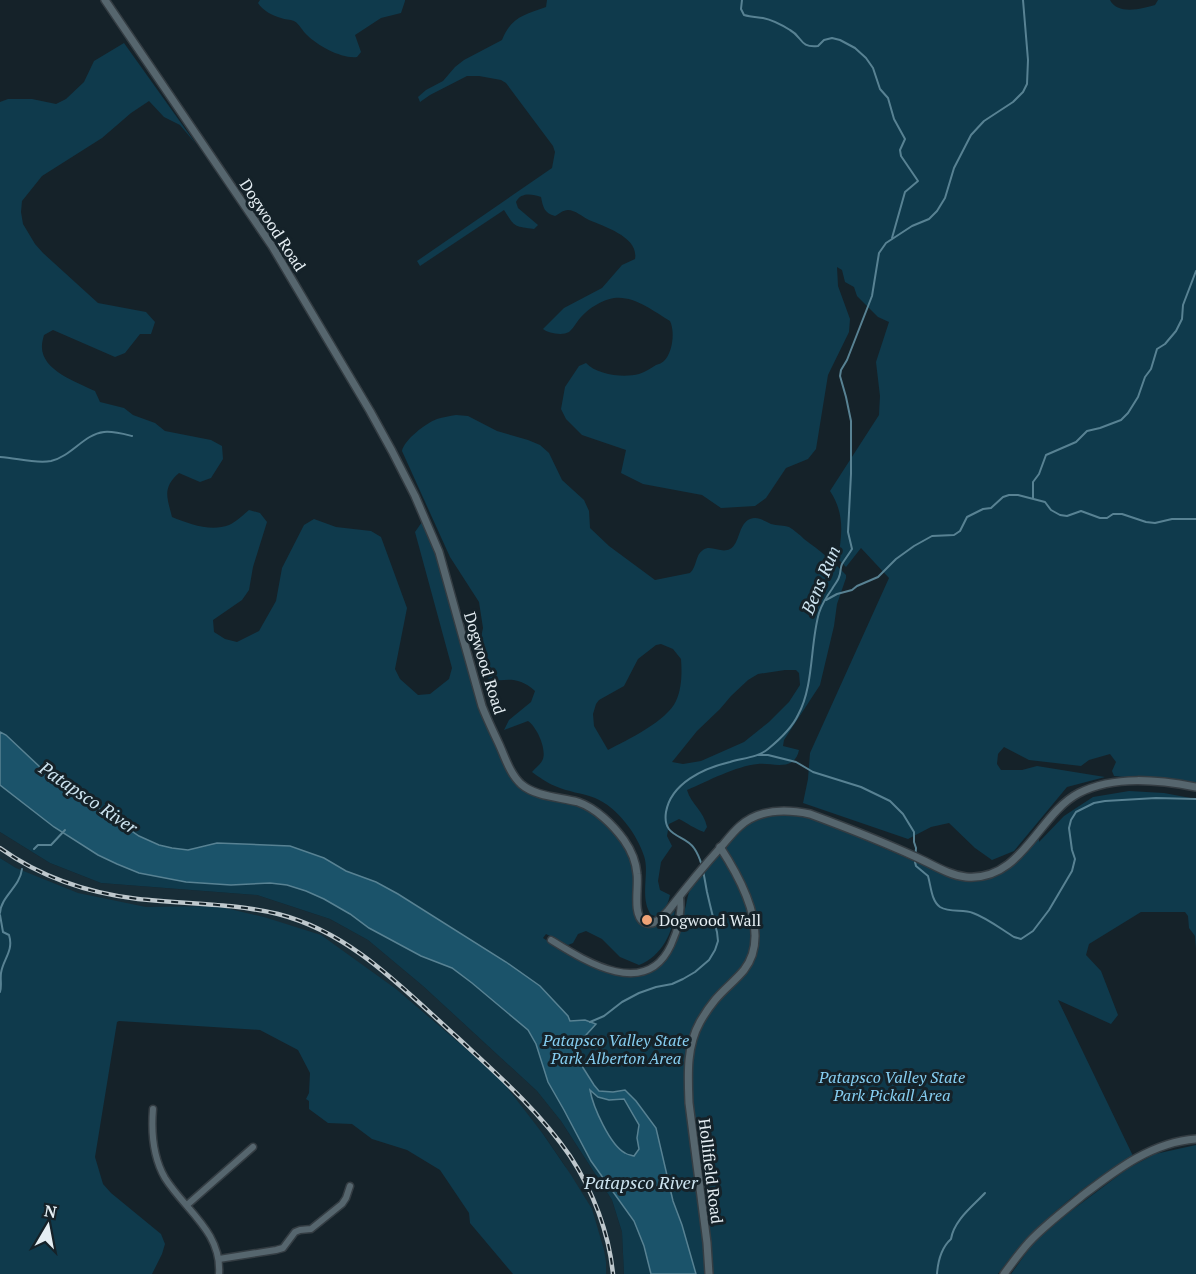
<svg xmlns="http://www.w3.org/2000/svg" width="1196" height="1274" viewBox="0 0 1196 1274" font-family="'PT Serif',serif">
  <rect width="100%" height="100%" fill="#152229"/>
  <path fill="#182d37" d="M0,832L50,863L101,883L257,895L330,919L368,940L423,986L537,1091L561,1121L612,1200L622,1232L624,1274H602L565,1166L543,1134L520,1107L96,905L40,884L0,858Z"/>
  <g fill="#0f3a4c" fill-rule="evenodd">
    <path d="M260,0H405V1L401,13L381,18L355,35L361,52L357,57C342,59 318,46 307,35C302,31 300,24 294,21C290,19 285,20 281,18C273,16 262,10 258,3Z"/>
    <path d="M547,0H1110C1117,15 1142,9 1155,5L1158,0H1196V784L1114,776L1112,771L1116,762L1110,754L1089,760L1081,766L1029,760L1004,747L998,754L997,764L1001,770H1022L1037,766L1105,777L1067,787L1014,851L992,860L975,848L949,823L931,827L908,839L803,803L808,779L810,753L889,578L861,548L846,567L838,559C842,534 845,514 830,491L879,415L880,396L876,362L889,322L878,317L857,296L854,287L845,282L842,270L837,267L838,286L850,319L849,332L828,375L816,449L808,459L786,468L766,498L755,506L721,508L702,495L643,484L621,473L626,450L582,435L566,419L561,409L565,387L579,366L586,363C597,375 624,378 639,374C645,372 651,368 656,365C659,364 662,363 664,361C673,352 675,331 670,321C654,311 633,295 614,298C602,300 589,308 581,317C577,321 574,328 569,332C562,336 548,333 543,329L564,308L602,288L622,265L635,259C639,237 605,227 589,220C583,217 575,210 568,210C563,210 559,214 555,216C544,213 543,207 541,197C532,194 521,192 516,202L518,208L538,225L534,229C513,226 515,227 504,210L420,266L417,261L552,168L555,152L553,146L506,83L501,80L479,76H467L430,95L420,102L418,97L426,90L443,81L455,67L464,60L502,40C511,17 524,15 546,7Z"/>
    <path d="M124,43L196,144L180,125L164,117L149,101L131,113L102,138L42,176L22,201L21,212L23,224L35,244L43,253L98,303L146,312L155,322L151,334H140L125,353L115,357L53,330L44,335C43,339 42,342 42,345C40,370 77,382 95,391L100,402L124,408L133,415L155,423L165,431L211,440L222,446L223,459L211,478L200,482L179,473C162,488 167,497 172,517C189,524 211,532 229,525C236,522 243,515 249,510L260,513L267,522L253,567L249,590L242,600L213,620L214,632L225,639L237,642L259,631L276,601L282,568L304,525L314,519L336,527L371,531L381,537L407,608L395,669L400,679L418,695L430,694L449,679L452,668L415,532L422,522L426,526L436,553L479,707L506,769L513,780L565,802L580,806L597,817L609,828L620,840L628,852L632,864L634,875L633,907L636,919L641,924L651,927L657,925L675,907C674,932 662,956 639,965L620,957L602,939L586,931L578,934L573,943L568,945L546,934L543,938C576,959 642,1004 670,953C678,938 682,921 686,905C687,900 688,893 691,888C698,875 716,858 726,846C740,829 755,816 778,814C808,812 842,830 869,842C895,853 922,864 948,876C957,878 967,882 977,881C1004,878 1022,858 1039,838V842L1064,816L1093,797L1129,791L1164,793L1196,799V949L1195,936L1189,928L1188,916L1185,912H1141L1089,944L1086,955L1101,971L1118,1015L1111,1024L1058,1000L1133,1156C1079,1188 1035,1224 998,1274H624L622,1232L612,1200L561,1121L537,1091L423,986L368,940L330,919L257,895L101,883L50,863L0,832V102L8,99H32L56,104L66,99L84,82L94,61Z"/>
    <path d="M456,415L468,416L497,431L528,440L540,445L549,453L562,480L584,500L589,511L590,528L609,546L655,580L690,573C697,567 695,555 703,550C711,544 721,554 730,549C740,544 738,524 750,519C758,516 764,521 771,524C777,526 784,525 789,527C794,530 800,535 804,539C819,550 833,561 846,575V578L837,604L834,626L820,685L784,740L783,746L799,750C798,755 796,759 792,762C782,768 769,763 758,764C736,766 708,781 687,790C691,804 704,811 707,827L704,832C695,829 687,823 679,819L669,824L667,836L672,846L661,862L658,881L660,890L670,895C668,904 665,911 656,916L651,915C639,897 650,873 644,856C637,834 617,807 595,798C582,793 568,792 555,786C547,783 539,777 532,772C535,768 540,765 542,761C548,751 537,727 528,721L504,730L509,720L531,702L535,691C518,676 509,680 489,681L480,642L483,628L479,602L450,557L402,451C404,440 426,423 437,419C443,417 450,416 456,415ZM661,644L673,649L681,659C682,672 682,688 676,701C667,721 627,740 608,750L594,726L593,714L596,704L599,700L624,686L638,659L656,645ZM785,670H796L799,673L800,685L789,702L769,722L744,742L701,761L683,764L672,762L697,731L720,709L731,696L748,680L758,674Z"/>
    <path d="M0,858L16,868L78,893L146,907L217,906L264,917L321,935L396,989L499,1077L543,1134L571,1175L592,1209L604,1250L606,1262V1274H513L470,1223L469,1213L440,1170L407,1150L372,1139L352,1124L328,1123L309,1109V1101L306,1099L309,1093L310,1073L298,1050L260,1030L119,1021L117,1022L95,1157L103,1184L111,1193L161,1234L165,1244L162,1254L152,1274H0Z"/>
    <path d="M1196,1145V1274H1011L1034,1242L1067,1214L1127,1169L1155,1154Z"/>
  </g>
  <path fill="#1b536a" stroke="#588293" stroke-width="1.5" fill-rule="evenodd" d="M0,732L6,735L41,768L60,782L139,836L159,845L172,848L188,850L217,843L290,846L324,858L346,871L376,882L398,894L506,962L540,986L568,1016L570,1021L585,1020L596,1024L577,1045L575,1055L594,1085L599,1091L613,1092L625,1090L636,1101L656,1128L673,1201L682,1225L696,1274H651L644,1246L634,1221L591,1161L564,1110L548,1082L536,1044L528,1030L472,983L452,968L421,956L369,928L350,914L324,899L306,891L287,885L270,883L231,885L186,882L139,873L117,864L98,855L54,827L0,785ZM590,1090L598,1097L609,1100L624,1099L639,1125L637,1138L639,1149L634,1156C631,1155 628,1155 625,1153C610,1145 593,1107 590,1090Z"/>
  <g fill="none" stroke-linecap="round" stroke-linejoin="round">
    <g stroke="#588293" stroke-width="2">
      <path d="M742,0L741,9L744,15C751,17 757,17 763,18C773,20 782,25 790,30C803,37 799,48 818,46L824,40L832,38L840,40L855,48L866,58L873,68L880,89L888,98L894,119L905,139L900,150L901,156L918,181L905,192L892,238"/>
      <path d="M0,457C17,458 35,464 51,461C72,456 84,434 104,432C113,431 124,434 132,436"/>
      <path d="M1033,498V482L1039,474L1046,455L1076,442L1087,431L1100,428L1121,420L1128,413L1138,397L1145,377L1151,369L1157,349L1165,344L1176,331L1182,319L1183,305L1196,271"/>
      <path d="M826,600L837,594L852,590L857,586L878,577L896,559L914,546L932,536L954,535L960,531L967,517L983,509L991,508L1003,497L1009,495H1018L1045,502L1051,510L1060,515L1067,516L1081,511L1100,518H1107L1113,514H1122L1146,522L1155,523L1172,519H1196"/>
      <path d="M758,755H768L796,762L813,772L861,787L890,801L903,814L914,832V842L916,848L915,862L916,866L928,876C931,886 931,900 940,907C950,913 963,909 973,913C987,918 1001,929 1014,937L1021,939L1033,931L1049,910L1072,871L1075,859L1072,850L1069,828L1071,820L1076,812L1094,803L1105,801L1156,798L1196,799"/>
      <path d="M34,849L38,845H51L65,830"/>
      <path d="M0,913C1,896 20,887 22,869"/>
      <path d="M0,915L3,932L9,935C14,951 3,959 1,973C0,980 2,986 0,992"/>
      <path d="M590,1022L604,1016L622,1002L639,993L656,987L672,984L683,979L695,972L709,960L715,950L718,941L717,932C713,918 710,905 707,892C704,877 703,861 694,848C685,834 662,838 666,812C671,783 704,768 730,762C743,758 757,758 768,749C779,740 792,728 798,715C814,686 810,644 819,613C822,604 827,596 832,589C834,585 838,581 839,577C841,573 840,568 842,564C845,559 849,554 852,549L848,532L851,474V421L846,397L840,376L841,370L847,360L872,296L879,253L886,243L912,226L929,219L937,211L945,198L954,168L971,135L984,121L1013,102L1023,92L1027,84L1028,60L1023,0"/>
      <path d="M937,1274C938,1260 941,1248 951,1239C954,1220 973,1206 985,1193"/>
    </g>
    <g stroke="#343d43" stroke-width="9">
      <g id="minor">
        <path d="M551,940C585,961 646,1000 671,945C678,930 682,913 680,896"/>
        <path d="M153,1109C151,1133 153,1157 165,1178C185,1210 222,1232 219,1274"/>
        <path d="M187,1205L253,1147"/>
        <path d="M219,1259L276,1250L283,1248L295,1232L300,1230L311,1229L342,1204L346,1198L350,1186"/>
      </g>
    </g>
    <g stroke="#343d43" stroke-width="10">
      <g id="tertiary">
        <path d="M105,0L272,246L370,411L392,451L415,496L439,552L482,706C487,719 493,731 499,744C505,757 510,774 521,784C536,797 560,797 578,802C596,808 613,825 624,840C631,850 636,861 637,874C639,886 632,915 644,922C654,927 662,917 668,911C685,889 702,868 721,847C727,840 733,832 740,826C759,809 786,809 810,814C845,827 881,841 916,857C932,864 948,875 966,877C1022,882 1038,814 1079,793C1115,775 1159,780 1196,787"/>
        <path d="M709,1274L707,1243L689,1103C688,1076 686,1047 700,1022C704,1015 710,1006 715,1000C724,989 735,981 744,970C772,934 741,879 720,847"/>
        <path d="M1004,1274C1013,1262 1022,1249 1033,1238C1048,1223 1065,1210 1082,1196C1116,1170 1152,1142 1196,1139"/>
      </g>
    </g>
    <use href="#minor" stroke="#56666e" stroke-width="6"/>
    <use href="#tertiary" stroke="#56666e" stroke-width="7"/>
    <g stroke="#bec8cd" stroke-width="4.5">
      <path id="rail" d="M0,848C42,878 88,893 138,899C185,904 232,903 278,914C352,933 403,989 458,1038C498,1075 539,1111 570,1156C593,1191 609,1233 613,1274"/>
    </g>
    <use href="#rail" stroke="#152229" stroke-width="2" stroke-dasharray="7" stroke-linecap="butt"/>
  </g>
  <circle fill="#efa377" stroke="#152229" stroke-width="2" cx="647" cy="920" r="6"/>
  <g text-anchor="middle" stroke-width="6" stroke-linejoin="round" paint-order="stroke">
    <g font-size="16" fill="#e5eef3" stroke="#152229">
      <text transform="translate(273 225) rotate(57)" y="6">Dogwood Road</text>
      <text transform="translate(485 663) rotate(73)" y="6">Dogwood Road</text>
      <text transform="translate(711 1171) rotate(83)" y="6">Hollifield Road</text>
    </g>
    <g font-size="16" fill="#e5eef3" stroke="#152229" text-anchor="start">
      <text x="659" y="926">Dogwood Wall</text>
    </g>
    <g font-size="16" font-style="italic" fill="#86cef1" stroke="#152229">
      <text x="616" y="1046">Patapsco Valley State<tspan x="616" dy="18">Park Alberton Area</tspan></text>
      <text x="892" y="1083">Patapsco Valley State<tspan x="892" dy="18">Park Pickall Area</tspan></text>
    </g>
    <g font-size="18" font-style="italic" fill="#cde4f0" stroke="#152229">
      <text transform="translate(821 580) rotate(-67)" y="6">Bens Run</text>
      <text transform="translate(88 798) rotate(34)" y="6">Patapsco River</text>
      <text x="641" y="1189">Patapsco River</text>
    </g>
  </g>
  <g transform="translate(48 1226) rotate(10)" stroke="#152229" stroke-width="4.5" paint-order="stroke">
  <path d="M0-4.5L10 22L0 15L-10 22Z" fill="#e5eef3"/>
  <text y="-9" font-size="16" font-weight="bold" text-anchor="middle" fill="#e5eef3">N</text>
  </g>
</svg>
